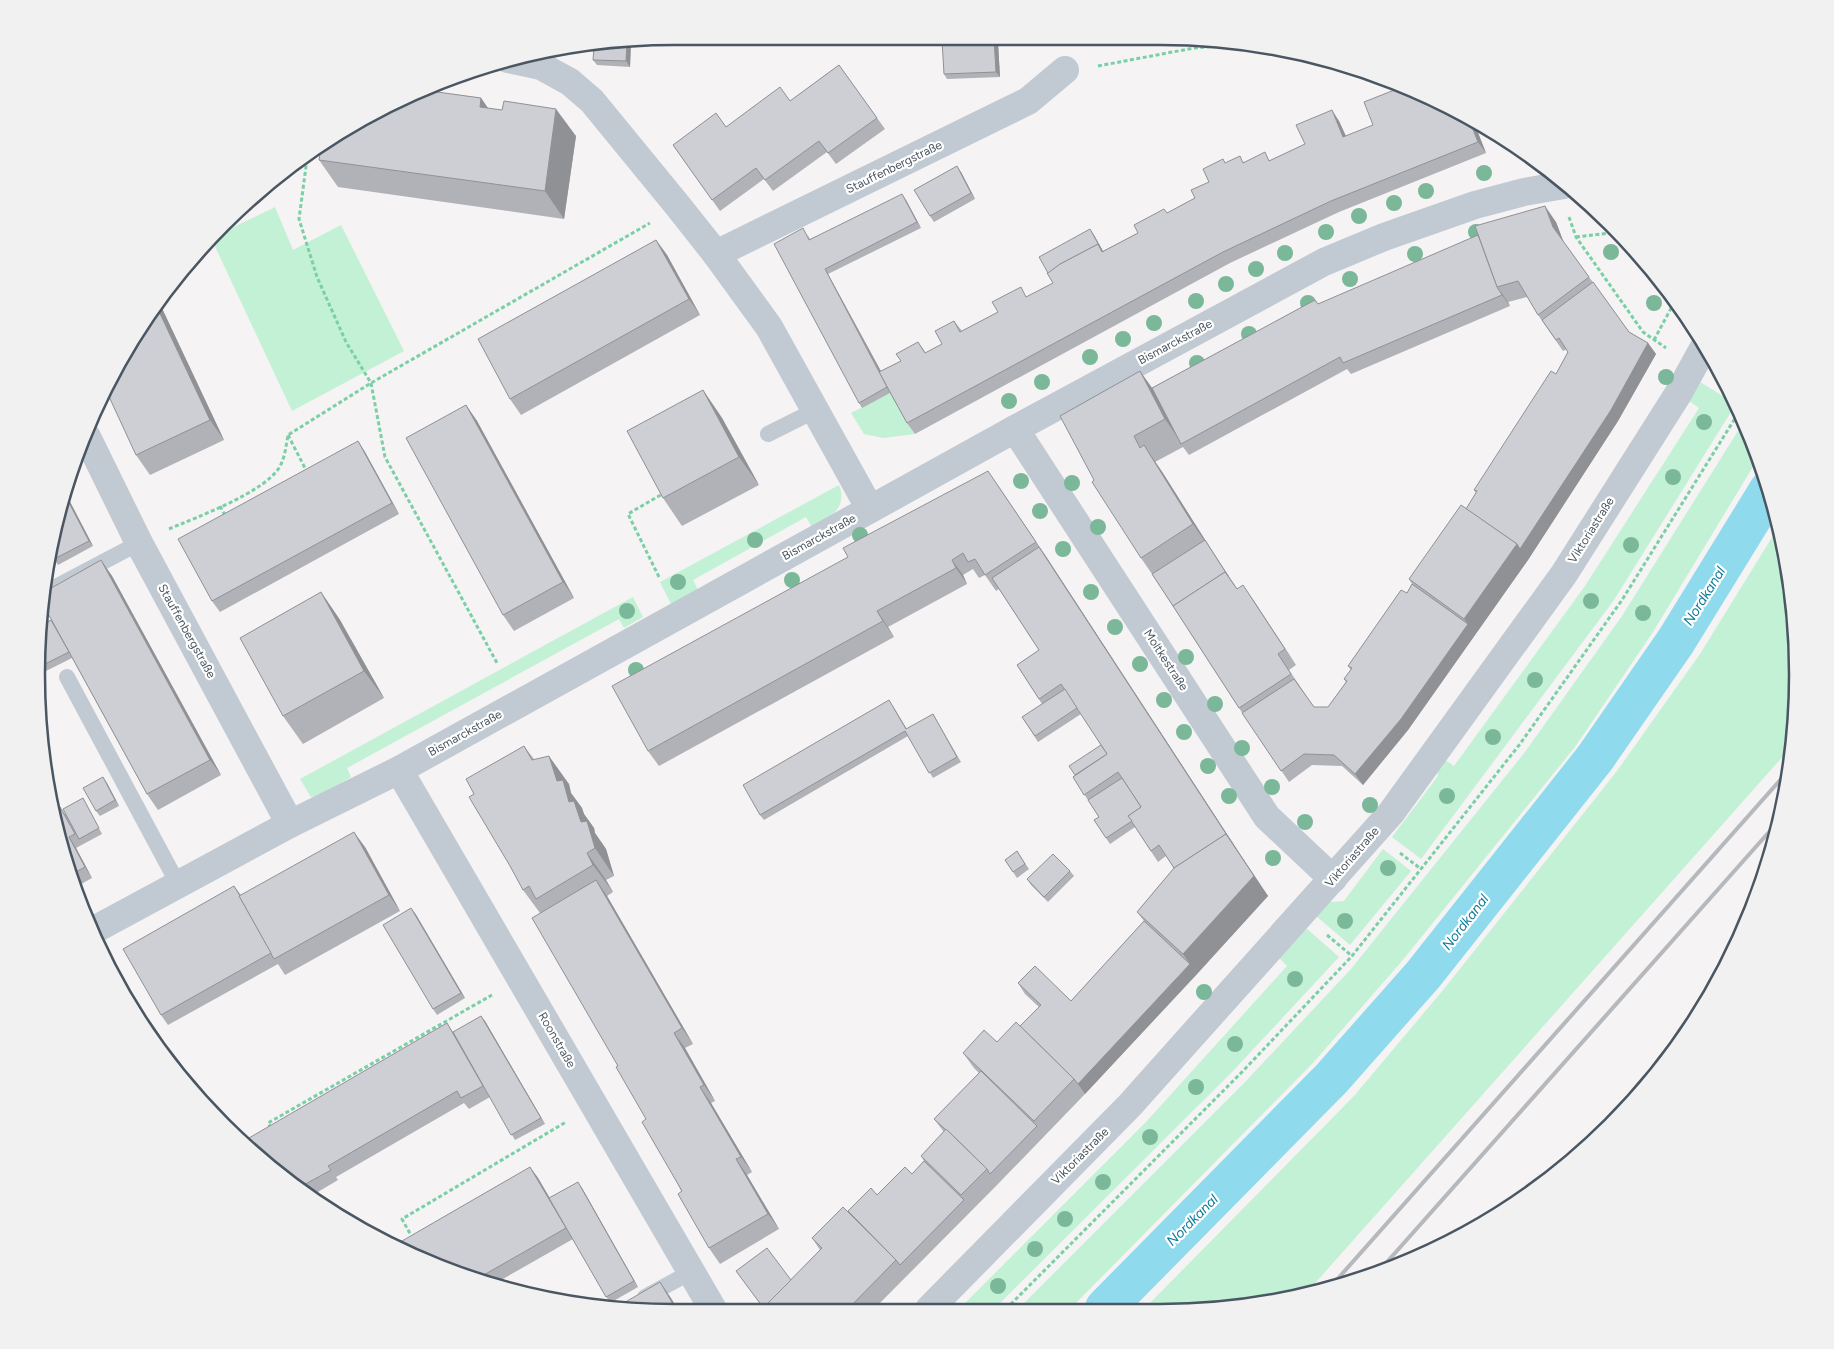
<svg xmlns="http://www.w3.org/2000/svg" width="1834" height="1349" viewBox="0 0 1834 1349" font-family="Figtree,sans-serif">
  <rect width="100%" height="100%" fill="#f5f3f3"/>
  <g fill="#c3f1d5">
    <path d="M275,207L293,250L341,225L404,351L292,411L211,238Z"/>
    <path d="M1700,382L1736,404L1614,600L1421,859L1392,837L1438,776L1437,770L1444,759L1454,766L1585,586L1699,408L1689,401Z"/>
    <path d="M892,392L915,434L883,438L864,434L851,413Z"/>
    <path d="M1743,423L1757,460L1653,632L1575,747L1402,961L1312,1064L1071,1308L1018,1309L1246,1081L1351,969L1525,752L1622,616Z"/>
    <path d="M839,485C848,508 830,518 812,527L806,517L693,580L698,590L671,604L660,582Z"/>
    <path d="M1779,526L1796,633L1793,745L1309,1290L1243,1307L1145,1308L1354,1096L1444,989L1617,771L1700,654Z"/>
    <path d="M633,597L643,617L624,628L619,619L347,768L351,777L322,795L311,797L300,779Z"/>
    <path d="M1383,849L1411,871L1350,945L1316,916L1328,902L1344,901Z"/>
    <path d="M1306,928L1339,957L1234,1070L994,1309H959L1146,1122L1287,966L1279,958Z"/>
  </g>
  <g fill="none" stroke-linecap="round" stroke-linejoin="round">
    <path stroke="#90daee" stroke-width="40" d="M1105,1308L1331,1079L1423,975L1595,758L1676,641L1769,490"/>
    <g stroke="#7ad0a6" stroke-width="3" stroke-dasharray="4 2.5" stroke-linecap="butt">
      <path d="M1098,66L1194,48L1242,44"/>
      <path d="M307,159L299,219L317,277L346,342L371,383L385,457L497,663"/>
      <path d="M1569,217L1576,237L1643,332L1666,348"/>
      <path d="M1576,237L1618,232"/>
      <path d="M1654,340L1675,301"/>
      <path d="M1722,384L1730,389"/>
      <path d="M288,435L307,472"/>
      <path d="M220,506L226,517"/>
      <path d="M169,529C197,517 263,493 279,468C285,458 286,446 288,435L371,383L650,223"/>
      <path d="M659,577L628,514L664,493"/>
      <path d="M1400,853L1421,869"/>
      <path d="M1327,935L1352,956"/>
      <path d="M271,1128L268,1123L492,995"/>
      <path d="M413,1239L402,1219L566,1122"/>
      <path d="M1006,1309L1243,1071L1352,956L1520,744L1622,600L1739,412"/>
    </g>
    <g stroke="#c1cad2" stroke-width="16">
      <path d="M768,434L816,410"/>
      <path d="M46,592L139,543"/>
      <path d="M67,677L178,884"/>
      <path d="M645,1297L691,1272"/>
    </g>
    <g stroke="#c1cad2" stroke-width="28">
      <path d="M508,59L541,66L570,82L592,101L678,206L716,254L769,327L870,509"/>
      <path d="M716,254L1028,101L1065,70"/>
      <path d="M1015,429L1267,817L1333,879"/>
      <path d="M87,437L139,543L290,824"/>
      <path d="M399,770L714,1311"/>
      <path d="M92,931L290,824L399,770L1015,429L1324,262L1384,237L1475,205L1524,192L1564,185"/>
      <path d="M929,1309L1130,1105L1391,813L1564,574L1678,394L1704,347"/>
    </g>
    <g stroke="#b5b8bd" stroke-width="4">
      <path d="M1379,1271L1777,823"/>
      <path d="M1334,1283L1790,769"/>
    </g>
  </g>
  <g fill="#7bb799">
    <circle cx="1484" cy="173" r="8"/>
    <circle cx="1426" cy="191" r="8"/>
    <circle cx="1394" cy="203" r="8"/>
    <circle cx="1359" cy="216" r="8"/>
    <circle cx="1326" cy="232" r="8"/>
    <circle cx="1476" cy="232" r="8"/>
    <circle cx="1611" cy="252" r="8"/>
    <circle cx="1285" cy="253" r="8"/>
    <circle cx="1415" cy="254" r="8"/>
    <circle cx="1256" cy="269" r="8"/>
    <circle cx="1350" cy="279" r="8"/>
    <circle cx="1226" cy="284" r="8"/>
    <circle cx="1196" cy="301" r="8"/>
    <circle cx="1308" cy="303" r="8"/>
    <circle cx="1654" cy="303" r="8"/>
    <circle cx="1154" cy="323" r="8"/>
    <circle cx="1249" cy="334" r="8"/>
    <circle cx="1123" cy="339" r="8"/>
    <circle cx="1090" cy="357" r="8"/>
    <circle cx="1197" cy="363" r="8"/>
    <circle cx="1666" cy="377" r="8"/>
    <circle cx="1042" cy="382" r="8"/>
    <circle cx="1009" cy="401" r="8"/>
    <circle cx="1704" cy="422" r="8"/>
    <circle cx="1673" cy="477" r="8"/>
    <circle cx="1021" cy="481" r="8"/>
    <circle cx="1072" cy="483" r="8"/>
    <circle cx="1040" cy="511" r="8"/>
    <circle cx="1098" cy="527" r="8"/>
    <circle cx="860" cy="535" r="8"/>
    <circle cx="755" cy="540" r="8"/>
    <circle cx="1631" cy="545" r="8"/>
    <circle cx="1063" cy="549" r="8"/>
    <circle cx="792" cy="580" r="8"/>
    <circle cx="678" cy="582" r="8"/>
    <circle cx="1091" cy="592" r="8"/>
    <circle cx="1591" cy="601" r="8"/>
    <circle cx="627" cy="611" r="8"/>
    <circle cx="1643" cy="613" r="8"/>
    <circle cx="1115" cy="627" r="8"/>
    <circle cx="1186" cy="657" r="8"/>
    <circle cx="1140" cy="664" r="8"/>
    <circle cx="636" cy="670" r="8"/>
    <circle cx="1535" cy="680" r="8"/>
    <circle cx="1164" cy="700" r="8"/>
    <circle cx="1215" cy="704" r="8"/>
    <circle cx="1184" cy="732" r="8"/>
    <circle cx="1493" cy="737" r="8"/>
    <circle cx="1242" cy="748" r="8"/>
    <circle cx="1208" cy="766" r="8"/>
    <circle cx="1272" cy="787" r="8"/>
    <circle cx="1229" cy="796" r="8"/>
    <circle cx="1447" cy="796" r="8"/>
    <circle cx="1370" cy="805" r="8"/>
    <circle cx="1305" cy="822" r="8"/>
    <circle cx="1273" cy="858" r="8"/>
    <circle cx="1388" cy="868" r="8"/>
    <circle cx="1345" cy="921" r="8"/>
    <circle cx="1295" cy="979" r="8"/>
    <circle cx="1204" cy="992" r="8"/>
    <circle cx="1235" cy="1044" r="8"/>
    <circle cx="1196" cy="1087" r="8"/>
    <circle cx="1150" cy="1137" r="8"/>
    <circle cx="1103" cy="1182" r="8"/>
    <circle cx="1065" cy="1219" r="8"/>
    <circle cx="1035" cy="1249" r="8"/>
    <circle cx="998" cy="1286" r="8"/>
  </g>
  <g fill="#b0b2b7" fill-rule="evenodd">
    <path d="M631,42L630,67L597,65L593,60Z"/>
    <path d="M998,43L1000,77L947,79L944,74Z"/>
    <path d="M839,65L885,129L836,164L827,152L773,191L764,179L720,211L673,145L726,127L790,101Z"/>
    <path d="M481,98L488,108L576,136L564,219L338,187L319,160Z"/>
    <path d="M1442,102L1473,120L1486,153L1339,212L1230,263L915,434L907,423L890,393L862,408L859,403L807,234L810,239L906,200L921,228L828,274L881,371L901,361L918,342L926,353L942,344L954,321L962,331L1053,283L1094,235L1103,251L1138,233L1167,213L1195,198L1226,163L1271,160L1305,144L1339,121L1346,136Z"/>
    <path d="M961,172L975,199L934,222L930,216Z"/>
    <path d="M1556,222L1563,241L1629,332L1648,343L1656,354L1618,421L1528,560L1408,730L1363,785L1342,766L1312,765L1289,782L1239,708L1152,574L1141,558L1094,480L1152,388L1315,300L1318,304ZM1527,297L1538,315L1563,351L1567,349L1568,352L1556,374L1474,490L1476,493L1466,509L1409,579L1412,584L1407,593L1348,666L1351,670L1344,679L1346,682L1328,707H1314L1289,670L1296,665L1254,601L1237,589L1155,462L1183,447L1189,455L1347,369L1351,374L1510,306L1508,302Z"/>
    <path d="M656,240L667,255L700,315L521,415L510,399Z"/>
    <path d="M159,302L224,440L150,475L136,455L144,320Z"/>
    <path d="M703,390L722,418L759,485L682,526L663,498Z"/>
    <path d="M466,405L477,421L574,598L514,631L503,615Z"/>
    <path d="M358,441L365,452L399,514L220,612L212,601Z"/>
    <path d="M999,487L1047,558L1240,854L1268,896L1197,974L1085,1094L998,1184L873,1310H765L736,1271L791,1280L820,1250L812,1238L848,1211L912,1174L924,1161L921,1156L944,1132L934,1119L979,1073L974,1068L963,1053L997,1042L1020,1026L1039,1007L1025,994L1018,983L1071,1001L1144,921L1137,912L1174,868L1166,856L1158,862L1135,827L1110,844L1094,820L1099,817L1073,777L1075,775L1101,745L1081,714L1038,742L1022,717L1042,704L1017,665L1039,650L999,589L996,591L985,575L979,578L973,569L963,575L967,584L888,627L894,637L659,766L648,751Z"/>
    <path d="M67,496L93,546L58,565L54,559Z"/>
    <path d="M101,560L112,576L221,775L158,810L147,794L72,658L40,674L44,624L52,620Z"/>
    <path d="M321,592L340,620L384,698L303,744L283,716Z"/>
    <path d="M893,706L907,729L933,714L961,762L933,778L908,736L764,820L760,815Z"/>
    <path d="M524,746L534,759L569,784L571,793L582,808L584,814L594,828L595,833L606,849L614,876L606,880L613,892L607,896L693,1044L685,1048L715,1101L711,1103L752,1172L747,1175L779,1229L720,1264L709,1248L646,1119L618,1066L540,913L523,890L474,794Z"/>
    <path d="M107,783L119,806L100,816L96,811Z"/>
    <path d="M83,798L86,804L102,834L76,848L92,878L74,888L58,839L60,807L65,814Z"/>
    <path d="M365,847L400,911L285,975L278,964L168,1025L161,1015L234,886L241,895Z"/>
    <path d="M1017,851L1029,869L1017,878L1005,860Z"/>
    <path d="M1070,871L1074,876L1048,902L1031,885L1027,879Z"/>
    <path d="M415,913L465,998L437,1015L433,1009Z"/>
    <path d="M485,1021L545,1124L515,1140L490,1097L469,1109L464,1103L336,1177L338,1180L311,1196L254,1155L447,1023L453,1032Z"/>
    <path d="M530,1167L538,1178L550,1198L582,1188L638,1287L610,1303L573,1239L494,1284L470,1279Z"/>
  </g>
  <g fill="#909195">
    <path d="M994,38L998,43L1000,77L996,72Z"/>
    <path d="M627,42H631L630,67L626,61Z"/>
    <path d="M481,98L500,126L480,107Z"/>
    <path d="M556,109L576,136L564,219L545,191Z"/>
    <path d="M1332,110L1339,121L1351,148L1343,137Z"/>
    <path d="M1468,117L1473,120L1486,153L1478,142Z"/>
    <path d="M957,166L961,172L975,199L971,193Z"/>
    <path d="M902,194L906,200L921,228L917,222Z"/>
    <path d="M1545,206L1556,222L1564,243L1553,227Z"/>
    <path d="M1090,229L1094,235L1105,255L1102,252Z"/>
    <path d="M656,240L667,255L700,315L689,299Z"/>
    <path d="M825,269L828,274L892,392L888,387Z"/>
    <path d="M1501,292L1508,302L1510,306L1502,295Z"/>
    <path d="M159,302L224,440L210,420L156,305Z"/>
    <path d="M1648,343L1656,354L1618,421L1528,560L1408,730L1363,785L1355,774L1468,624L1464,619Z"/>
    <path d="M1140,371L1160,399L1182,444L1165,419Z"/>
    <path d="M703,390L722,418L759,485L739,457Z"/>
    <path d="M466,405L477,421L574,598L563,582Z"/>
    <path d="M358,441L365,452L399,514L392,503Z"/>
    <path d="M1144,445L1163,473L1212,551L1248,605L1193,524Z"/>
    <path d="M988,471L1047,558L1240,854L1268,896L1197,974L1085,1094L1078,1084L1190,964L1183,954L1232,843L1039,547Z"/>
    <path d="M67,496L93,546L89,541L66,497Z"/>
    <path d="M101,560L112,576L221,775L210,760Z"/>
    <path d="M952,560L963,575L967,584L956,568Z"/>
    <path d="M1243,585L1254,601L1296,665L1285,649Z"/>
    <path d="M321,592L340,620L384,698L364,671Z"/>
    <path d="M877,611L888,627L894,637L883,621Z"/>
    <path d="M549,756L569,784L571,793L582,808L584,814L594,828L595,833L606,849L614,876L595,848L557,781Z"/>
    <path d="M103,777L107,783L119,806L115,800Z"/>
    <path d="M354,832L365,847L400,911L389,895Z"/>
    <path d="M69,837L76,848L92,878L85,867Z"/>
    <path d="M587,853L606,880L613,892L593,865Z"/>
    <path d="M596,880L607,896L693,1044L682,1028Z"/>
    <path d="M411,908L415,913L465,998L461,993Z"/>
    <path d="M481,1016L485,1021L545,1124L541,1118Z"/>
    <path d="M674,1033L685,1048L715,1101L704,1085Z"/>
    <path d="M700,1087L711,1103L752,1172L741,1157Z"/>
    <path d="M736,1159L747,1175L779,1229L768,1214Z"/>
    <path d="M530,1167L538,1178L573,1239L566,1228Z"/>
    <path d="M578,1182L582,1188L638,1287L634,1281Z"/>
    <path d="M660,1282L671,1298L679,1311H677Z"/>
  </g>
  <g fill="#cdcfd5" stroke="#909195">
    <path d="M994,38L996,72L944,74L942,40Z"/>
    <path d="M627,42L626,61L593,60L594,47Z"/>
    <path d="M839,65L877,118L828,153L819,141L765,180L756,168L712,200L673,145L716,113L726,127L780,87L790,101Z"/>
    <path d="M1402,87L1442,102L1468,117L1478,142L1331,201L1223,252L907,423L879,372L901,361L896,354L918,342L925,353L942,344L935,331L954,321L960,332L998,312L992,302L1021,287L1026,297L1053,283L1047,273L1060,264L1098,244L1102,252L1138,233L1134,225L1164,209L1167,213L1195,198L1191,190L1209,182L1203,169L1223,159L1225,163L1240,156L1243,163L1265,152L1269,161L1305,144L1296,125L1332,110L1343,137L1373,125L1364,102Z"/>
    <path d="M430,91L481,98L480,107L502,110L504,101L556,109L545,191L319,160L321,148L355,122Z"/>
    <path d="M957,166L971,193L930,216L914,190Z"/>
    <path d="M902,194L917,222L825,269L887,387L859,403L774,244L803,228L809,240Z"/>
    <path d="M1545,206L1553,227L1589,277L1538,315L1518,281L1497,287L1475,226Z"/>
    <path d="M1090,229L1101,249L1098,244L1060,264L1048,273L1039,257Z"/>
    <path d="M1478,235L1497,287L1502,295L1343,363L1340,357L1181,444L1152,388L1315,300L1318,304Z"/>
    <path d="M656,240L689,299L510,399L478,339Z"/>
    <path d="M1593,282L1629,332L1648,343L1611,410L1520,549L1517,544L1466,509L1477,491L1474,490L1551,371L1556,374L1568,352L1559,338L1556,340L1542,320Z"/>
    <path d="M156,305L210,420L136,455L105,388L144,320Z"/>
    <path d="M1140,371L1165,419L1134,436L1140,448L1144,445L1193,524L1141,558L1092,482L1094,480L1060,416Z"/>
    <path d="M703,390L739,457L663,498L627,431Z"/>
    <path d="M466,405L563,582L503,615L406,438Z"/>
    <path d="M358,441L392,503L212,601L178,539Z"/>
    <path d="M988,471L1036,542L985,575L975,559L968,562L963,553L952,560L956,568L877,611L883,621L648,751L612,686L848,557L843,548Z"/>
    <path d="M66,497L89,541L54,559L49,549Z"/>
    <path d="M1461,505L1517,544L1464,619L1409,579Z"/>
    <path d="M1205,540L1228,576L1225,572L1173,606L1152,574Z"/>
    <path d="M1039,547L1232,843L1226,834L1174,868L1159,845L1151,851L1128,816L1141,807L1118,772L1084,795L1073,777L1107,754L1061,684L1039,699L1017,665L1039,650L992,578Z"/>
    <path d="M101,560L210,760L147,794L45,608L46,591Z"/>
    <path d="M1225,572L1237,589L1243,585L1285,649L1278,654L1291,674L1239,708L1173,606Z"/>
    <path d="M1412,584L1468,624L1401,719L1355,774L1334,755L1304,754L1281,771L1242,713L1294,679L1314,707H1328L1347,681L1344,679L1352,668L1348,666L1401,590L1407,593Z"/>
    <path d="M321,592L364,671L283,716L240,638Z"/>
    <path d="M51,620L69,652L41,666L44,624Z"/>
    <path d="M1065,689L1077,708L1035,736L1022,717Z"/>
    <path d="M889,700L906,729L933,714L957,757L929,773L905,731L760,815L743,785Z"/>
    <path d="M1101,745L1107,754L1075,775L1069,766Z"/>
    <path d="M524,746L532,760L549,756L557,781L563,780L569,802L574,801L581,822L587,821L595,848L587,853L593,865L536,899L529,886L523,890L510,866L469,797L474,794L466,779Z"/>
    <path d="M103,777L115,800L96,811L83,788Z"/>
    <path d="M1122,778L1141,807L1128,816L1132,821L1106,838L1094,820L1099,817L1088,800Z"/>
    <path d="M83,798L99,828L79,839L63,809Z"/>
    <path d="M60,807L75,834L69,837L85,867L70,875L58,839L53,811Z"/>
    <path d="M354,832L389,895L274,959L239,896Z"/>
    <path d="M1226,834L1254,876L1183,954L1137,912L1174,868Z"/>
    <path d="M1017,851L1025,864L1013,872L1005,860Z"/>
    <path d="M1053,854L1070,871L1044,897L1027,879Z"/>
    <path d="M596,880L682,1028L674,1033L704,1085L700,1087L741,1157L736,1159L768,1214L709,1248L678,1194L682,1191L642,1122L646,1119L616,1067L618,1066L532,918Z"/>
    <path d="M234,886L240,896H239L271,953L161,1015L123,949Z"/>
    <path d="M411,908L461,993L433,1009L383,925Z"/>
    <path d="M1144,921L1190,964L1078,1084L1074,1079L1020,1026L1041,1005L1018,983L1035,966L1071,1001Z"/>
    <path d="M481,1016L541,1118L511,1135L453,1032Z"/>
    <path d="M1016,1022L1074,1079L1034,1121L963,1053L984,1030L997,1042Z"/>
    <path d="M447,1023L483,1086L461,1098L457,1091L328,1166L331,1170L300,1187L254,1155L242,1142Z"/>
    <path d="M981,1071L1037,1126L990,1174L987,1169L946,1129V1130L934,1119Z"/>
    <path d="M946,1129L987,1169L961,1195L921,1156Z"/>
    <path d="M924,1161L964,1200L900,1265L896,1260L848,1211L871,1188L877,1195L905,1167L912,1174Z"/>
    <path d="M530,1167L566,1228L475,1280L470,1279L395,1245Z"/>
    <path d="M578,1182L634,1281L606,1297L549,1198Z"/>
    <path d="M843,1207L896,1260L847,1310H766L763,1308L822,1248L812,1238Z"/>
    <path d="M767,1248L791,1280L763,1308L765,1310L736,1271Z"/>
    <path d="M660,1282L677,1311H632L615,1308Z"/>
  </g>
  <g text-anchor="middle" stroke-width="4.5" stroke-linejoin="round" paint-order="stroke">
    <g font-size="12" fill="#4a5661" stroke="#fff">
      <text transform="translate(894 167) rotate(-26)" y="4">Stauffenbergstraße</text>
      <text transform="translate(1175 342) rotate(-28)" y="4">Bismarckstraße</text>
      <text transform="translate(1591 530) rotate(-58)" y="4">Viktoriastraße</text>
      <text transform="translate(819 537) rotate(-29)" y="4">Bismarckstraße</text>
      <text transform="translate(187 631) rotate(61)" y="4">Stauffenbergstraße</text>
      <text transform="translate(1166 660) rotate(57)" y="4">Moltkestraße</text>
      <text transform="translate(465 733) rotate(-29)" y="4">Bismarckstraße</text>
      <text transform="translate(1352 857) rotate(-49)" y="4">Viktoriastraße</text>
      <text transform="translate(557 1040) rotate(60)" y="4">Roonstraße</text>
      <text transform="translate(1080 1156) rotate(-45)" y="4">Viktoriastraße</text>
    </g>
    <g font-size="14" font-style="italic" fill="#0c7c9b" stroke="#fff">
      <text transform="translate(1704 596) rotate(-58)" y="5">Nordkanal</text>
      <text transform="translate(1465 922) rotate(-52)" y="5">Nordkanal</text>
      <text transform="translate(1192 1220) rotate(-45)" y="5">Nordkanal</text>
    </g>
  </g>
  <path d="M0 0H1834V1349H0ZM674 45H1160A629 629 0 0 1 1789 674V675A629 629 0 0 1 1160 1304H674A629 629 0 0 1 45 675V674A629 629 0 0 1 674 45Z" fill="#f1f1f2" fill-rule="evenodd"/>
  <path fill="none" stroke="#4a5661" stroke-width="2.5" d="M674 45H1160A629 629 0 0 1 1789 674V675A629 629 0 0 1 1160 1304H674A629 629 0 0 1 45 675V674A629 629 0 0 1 674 45Z"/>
</svg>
